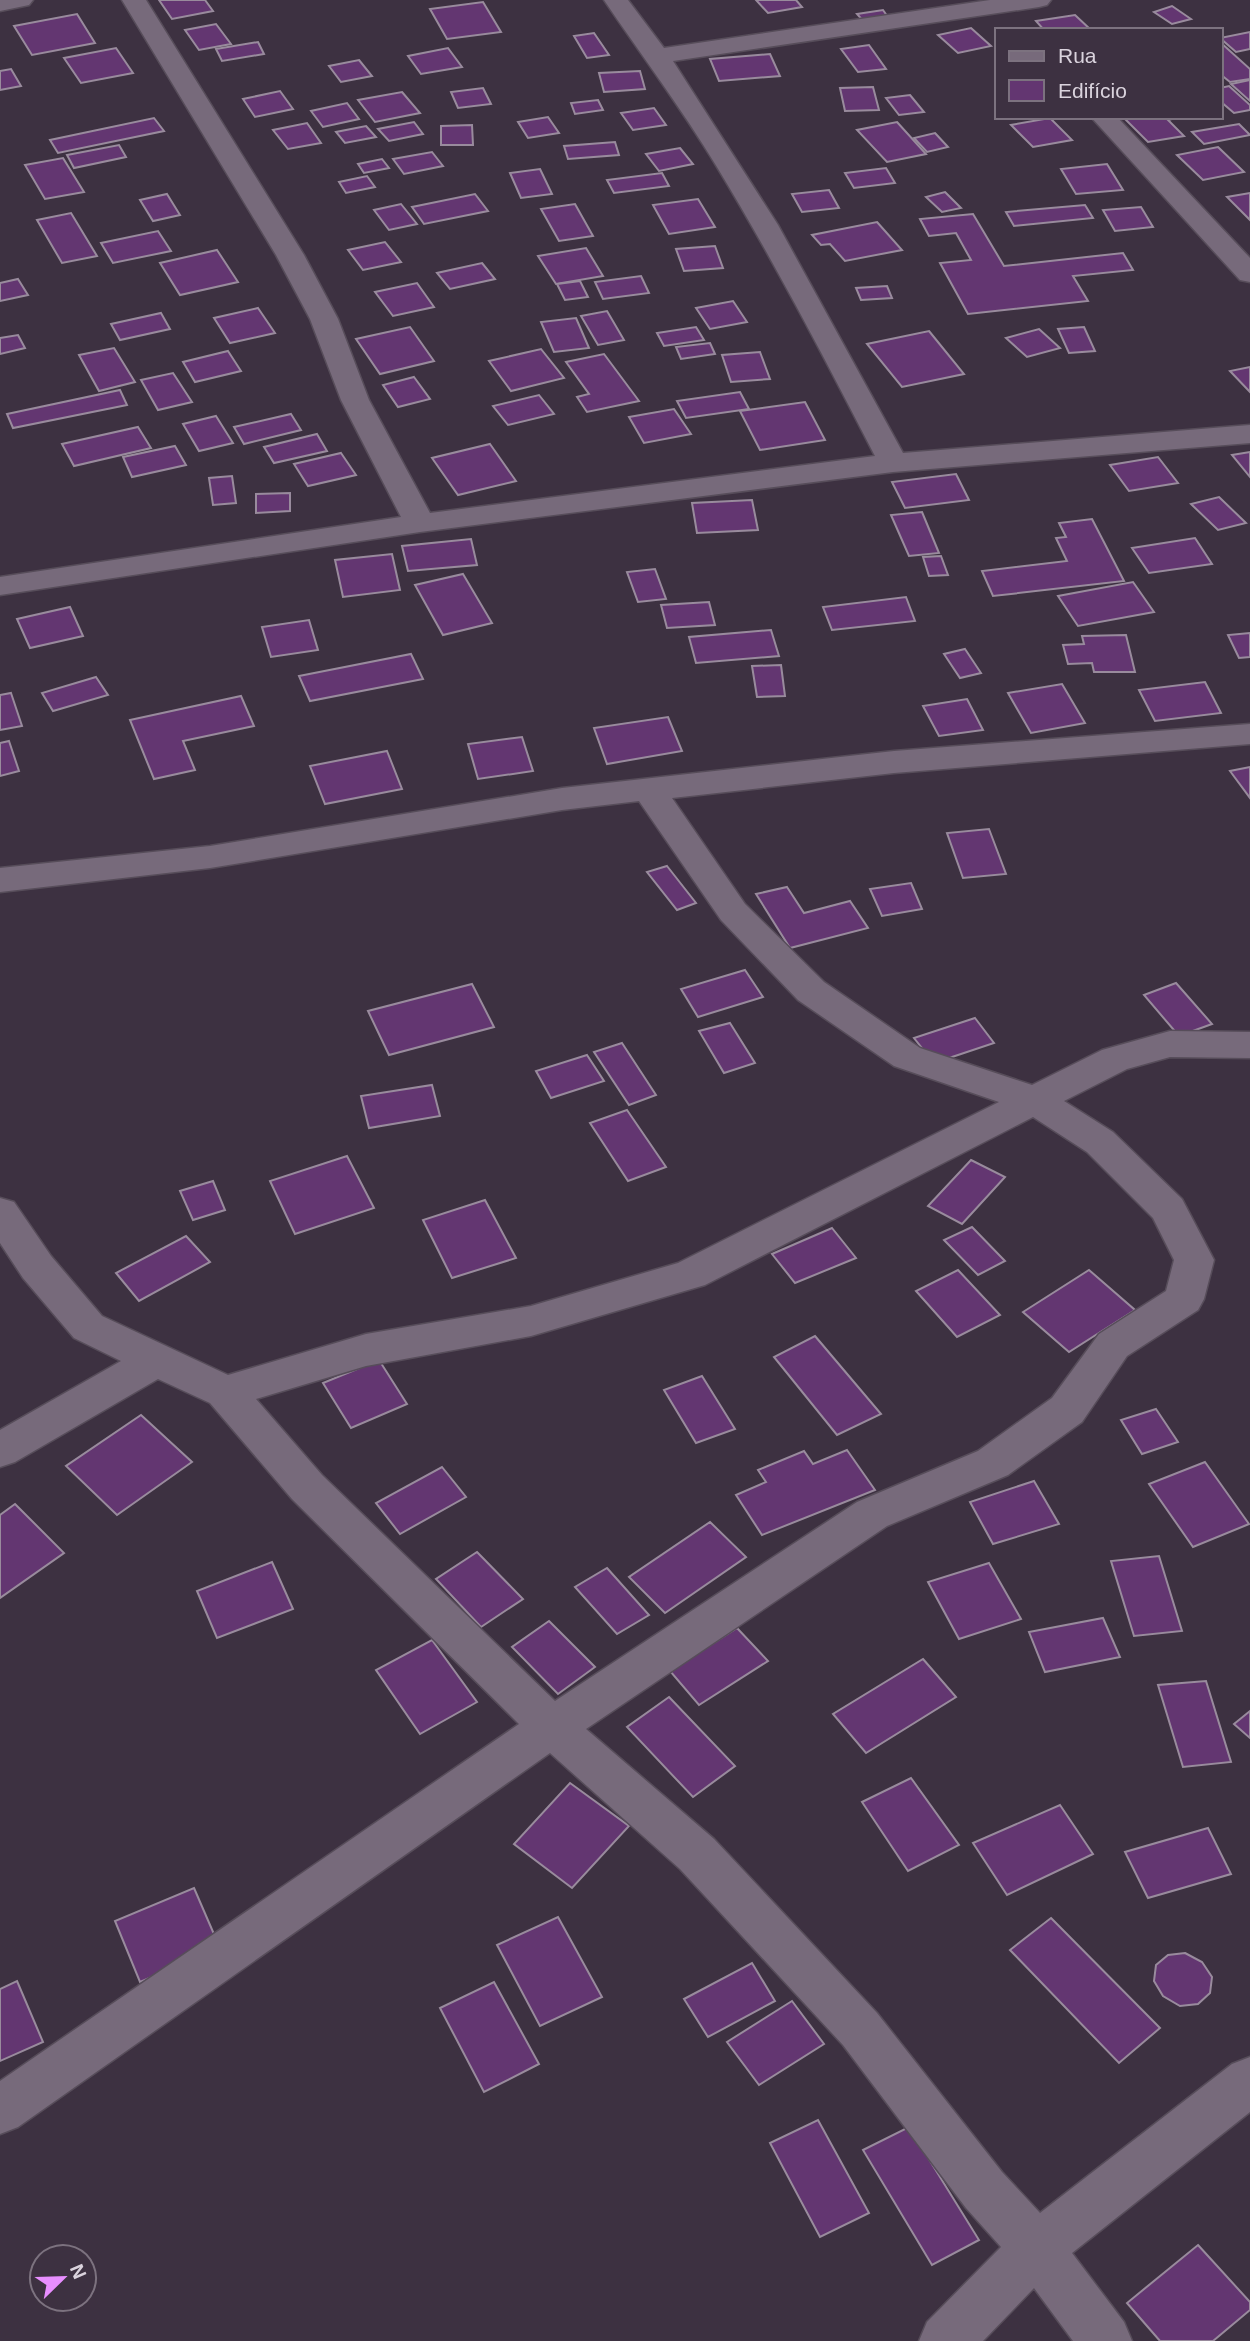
<svg xmlns="http://www.w3.org/2000/svg" width="1250" height="2341" viewBox="0 0 1250 2341" font-family="Helvetica,sans-serif">
  <rect width="100%" height="100%" fill="#3d3141"/>
  <g fill="#633671" stroke="#998b9d" stroke-width="2">
    <path d="M159,0H205L213,11L172,19Z"/>
    <path d="M756,0H796L802,7L768,13Z"/>
    <path d="M483,2L501,32L447,39L430,9Z"/>
    <path d="M1172,6L1191,19L1172,24L1154,12Z"/>
    <path d="M883,10L890,20L865,23L857,14Z"/>
    <path d="M77,14L95,43L32,55L14,26Z"/>
    <path d="M1075,15L1091,30H1044L1036,21Z"/>
    <path d="M216,24L231,44L199,50L185,30Z"/>
    <path d="M971,28L991,46L958,53L938,35Z"/>
    <path d="M1250,32V49L1236,52L1220,38Z"/>
    <path d="M594,33L609,55L587,58L574,36Z"/>
    <path d="M258,42L264,54L222,61L216,49Z"/>
    <path d="M1220,42L1250,69V79L1230,82L1220,74Z"/>
    <path d="M869,45L886,69L858,72L841,49Z"/>
    <path d="M116,48L133,73L81,83L64,58Z"/>
    <path d="M448,48L462,67L421,74L408,56Z"/>
    <path d="M770,54L780,76L719,81L710,59Z"/>
    <path d="M359,60L372,76L341,82L329,66Z"/>
    <path d="M11,69L21,86L0,90V71Z"/>
    <path d="M640,71L645,89L604,92L599,73Z"/>
    <path d="M1250,80V101L1231,84Z"/>
    <path d="M1229,86L1250,105V110L1234,113L1220,101V88Z"/>
    <path d="M873,87L879,110L845,111L840,88Z"/>
    <path d="M483,88L491,104L458,108L451,92Z"/>
    <path d="M280,91L293,109L255,117L243,99Z"/>
    <path d="M402,92L420,113L375,122L358,100Z"/>
    <path d="M910,95L924,112L899,115L886,98Z"/>
    <path d="M598,100L603,110L575,114L571,103Z"/>
    <path d="M347,103L359,119L323,127L311,111Z"/>
    <path d="M654,108L666,125L633,130L621,113Z"/>
    <path d="M548,117L559,133L528,138L518,122Z"/>
    <path d="M1123,117H1179L1168,120L1184,136L1148,142Z"/>
    <path d="M154,118L164,131L58,153L50,140Z"/>
    <path d="M1050,118L1072,140L1033,147L1011,125Z"/>
    <path d="M414,122L423,134L389,141L378,129Z"/>
    <path d="M897,122L926,154L887,162L857,130Z"/>
    <path d="M307,123L321,143L288,149L273,130Z"/>
    <path d="M1239,124L1250,135L1204,144L1192,132Z"/>
    <path d="M472,125L473,145H441V126Z"/>
    <path d="M366,126L376,137L345,143L336,132Z"/>
    <path d="M935,133L948,147L927,152L914,138Z"/>
    <path d="M615,142L619,155L568,159L564,146Z"/>
    <path d="M119,145L126,157L74,168L67,155Z"/>
    <path d="M1218,147L1244,172L1203,180L1177,155Z"/>
    <path d="M680,148L693,164L659,171L646,154Z"/>
    <path d="M432,152L443,166L404,174L393,159Z"/>
    <path d="M63,158L84,192L45,199L25,165Z"/>
    <path d="M382,159L389,168L364,173L358,164Z"/>
    <path d="M1107,164L1123,190L1076,194L1061,169Z"/>
    <path d="M886,168L895,183L854,188L845,173Z"/>
    <path d="M540,169L552,194L521,198L510,173Z"/>
    <path d="M662,173L669,186L614,193L607,180Z"/>
    <path d="M367,176L375,187L346,193L339,182Z"/>
    <path d="M829,190L839,208L802,212L792,194Z"/>
    <path d="M945,192L961,208L942,212L926,197Z"/>
    <path d="M1250,193V220L1227,197Z"/>
    <path d="M167,194L180,215L153,221L140,200Z"/>
    <path d="M475,194L488,211L424,224L412,207Z"/>
    <path d="M698,199L715,227L669,234L653,205Z"/>
    <path d="M401,204L417,224L389,230L374,210Z"/>
    <path d="M575,204L593,236L559,241L541,209Z"/>
    <path d="M1085,205L1093,218L1014,226L1006,212Z"/>
    <path d="M1141,207L1153,227L1115,231L1103,210Z"/>
    <path d="M71,213L97,256L62,263L37,220Z"/>
    <path d="M973,214L1004,266L1123,253L1133,270L1073,276L1088,301L968,314L940,263L971,260L956,233L929,236L920,219Z"/>
    <path d="M877,222L902,250L845,261L830,244L821,245L812,235Z"/>
    <path d="M158,231L171,251L113,263L101,243Z"/>
    <path d="M385,242L401,262L363,270L348,250Z"/>
    <path d="M715,246L723,268L684,271L676,249Z"/>
    <path d="M586,248L603,276L556,284L538,256Z"/>
    <path d="M217,250L238,282L180,295L160,263Z"/>
    <path d="M482,263L495,279L450,289L437,273Z"/>
    <path d="M641,276L649,293L603,299L595,282Z"/>
    <path d="M18,279L28,295L0,301V283Z"/>
    <path d="M580,281L588,297L565,300L557,284Z"/>
    <path d="M417,283L434,307L393,316L375,292Z"/>
    <path d="M887,286L892,298L861,300L856,288Z"/>
    <path d="M733,301L747,322L710,329L696,308Z"/>
    <path d="M258,308L275,333L230,343L214,318Z"/>
    <path d="M607,311L624,340L598,345L581,316Z"/>
    <path d="M161,313L170,329L120,340L111,324Z"/>
    <path d="M576,318L589,348L554,352L541,322Z"/>
    <path d="M410,327L434,361L380,374L356,339Z"/>
    <path d="M696,327L704,340L664,346L657,333Z"/>
    <path d="M1084,327L1095,351L1069,353L1058,329Z"/>
    <path d="M1039,329L1060,348L1027,357L1006,338Z"/>
    <path d="M929,331L964,374L902,387L867,344Z"/>
    <path d="M18,335L25,348L0,354V338Z"/>
    <path d="M710,343L715,354L681,359L676,347Z"/>
    <path d="M114,348L135,382L99,391L79,355Z"/>
    <path d="M541,349L564,378L511,391L489,361Z"/>
    <path d="M228,351L241,371L195,382L183,362Z"/>
    <path d="M760,352L770,379L731,382L722,355Z"/>
    <path d="M604,354L639,401L587,412L577,397L589,394L566,362Z"/>
    <path d="M1250,367V392L1230,371Z"/>
    <path d="M173,373L192,402L158,410L141,380Z"/>
    <path d="M414,377L430,399L398,407L383,385Z"/>
    <path d="M120,390L127,405L13,428L7,414Z"/>
    <path d="M740,392L749,409L686,418L677,401Z"/>
    <path d="M539,395L554,414L508,425L493,406Z"/>
    <path d="M805,402L825,440L760,450L740,411Z"/>
    <path d="M674,409L691,434L644,443L629,417Z"/>
    <path d="M291,414L301,430L244,444L234,427Z"/>
    <path d="M216,416L233,443L199,451L183,424Z"/>
    <path d="M138,427L151,448L74,466L62,444Z"/>
    <path d="M317,434L327,451L274,463L264,447Z"/>
    <path d="M490,444L516,481L458,495L432,458Z"/>
    <path d="M175,446L186,465L132,477L123,457Z"/>
    <path d="M1250,452V477L1232,455Z"/>
    <path d="M341,453L356,475L308,486L294,464Z"/>
    <path d="M1158,457L1178,483L1129,491L1110,465Z"/>
    <path d="M956,474L969,500L905,508L892,482Z"/>
    <path d="M232,476L236,503L213,505L209,478Z"/>
    <path d="M290,493V511L256,513V494Z"/>
    <path d="M1219,497L1246,523L1218,530L1191,504Z"/>
    <path d="M752,500L758,530L697,533L692,503Z"/>
    <path d="M922,512L939,553L909,556L891,515Z"/>
    <path d="M1092,519L1124,581L993,596L982,571L1067,561L1056,538L1066,537L1059,523Z"/>
    <path d="M1195,538L1212,564L1149,573L1132,548Z"/>
    <path d="M471,539L477,565L408,571L402,546Z"/>
    <path d="M392,554L400,590L343,597L335,560Z"/>
    <path d="M941,556L948,575L929,576L923,557Z"/>
    <path d="M655,569L666,599L638,602L627,572Z"/>
    <path d="M463,574L492,623L443,635L415,585Z"/>
    <path d="M1133,582L1154,612L1078,626L1058,596Z"/>
    <path d="M906,597L915,621L832,630L823,607Z"/>
    <path d="M709,602L715,625L667,628L661,605Z"/>
    <path d="M70,607L83,636L30,648L17,619Z"/>
    <path d="M309,620L318,650L271,657L262,627Z"/>
    <path d="M771,630L779,656L696,663L689,637Z"/>
    <path d="M1250,633V657L1239,658L1228,635Z"/>
    <path d="M1126,635L1135,672H1094L1092,663L1068,664L1063,645L1084,644L1082,636Z"/>
    <path d="M965,649L981,673L960,678L944,654Z"/>
    <path d="M411,654L423,679L310,701L299,676Z"/>
    <path d="M781,665L785,696L757,697L752,666Z"/>
    <path d="M96,677L108,695L53,711L42,693Z"/>
    <path d="M1205,682L1221,713L1155,721L1139,690Z"/>
    <path d="M1062,684L1085,723L1031,733L1008,693Z"/>
    <path d="M11,693L22,726L0,730V695Z"/>
    <path d="M241,696L254,726L183,741L195,770L154,779L130,720Z"/>
    <path d="M967,699L983,730L939,736L923,706Z"/>
    <path d="M668,717L682,751L607,764L594,728Z"/>
    <path d="M522,737L533,771L478,779L468,744Z"/>
    <path d="M9,741L19,771L0,776V743Z"/>
    <path d="M387,751L402,789L325,804L310,766Z"/>
    <path d="M1250,767V798L1230,771Z"/>
    <path d="M989,829L1006,874L963,878L947,833Z"/>
    <path d="M667,866L696,903L677,910L647,872Z"/>
    <path d="M911,883L922,909L882,916L870,889Z"/>
    <path d="M787,887L804,913L850,901L868,928L790,948L756,894Z"/>
    <path d="M745,970L763,997L698,1017L681,989Z"/>
    <path d="M1176,983L1212,1024L1179,1036L1144,995Z"/>
    <path d="M472,984L494,1027L389,1055L368,1011Z"/>
    <path d="M975,1018L994,1043L934,1063L914,1038Z"/>
    <path d="M730,1023L755,1063L724,1073L699,1031Z"/>
    <path d="M622,1043L656,1095L629,1105L594,1052Z"/>
    <path d="M587,1055L604,1081L551,1098L536,1071Z"/>
    <path d="M432,1085L440,1116L369,1128L361,1096Z"/>
    <path d="M627,1110L666,1167L628,1181L590,1123Z"/>
    <path d="M347,1156L374,1208L295,1234L270,1181Z"/>
    <path d="M971,1160L1005,1177L962,1224L928,1206Z"/>
    <path d="M213,1181L225,1210L193,1220L180,1191Z"/>
    <path d="M485,1200L516,1258L452,1278L423,1220Z"/>
    <path d="M972,1227L1005,1261L978,1275L944,1240Z"/>
    <path d="M832,1228L856,1258L795,1283L772,1254Z"/>
    <path d="M186,1236L210,1262L139,1301L116,1273Z"/>
    <path d="M958,1270L1000,1315L957,1337L916,1291Z"/>
    <path d="M1089,1270L1135,1310L1069,1352L1023,1312Z"/>
    <path d="M815,1336L881,1414L837,1435L774,1357Z"/>
    <path d="M379,1360L407,1404L351,1428L323,1383Z"/>
    <path d="M702,1376L735,1429L696,1443L664,1390Z"/>
    <path d="M1156,1409L1178,1442L1142,1454L1121,1420Z"/>
    <path d="M141,1415L192,1462L117,1515L66,1466Z"/>
    <path d="M847,1450L875,1490L762,1535L736,1495L766,1482L758,1470L804,1451L813,1464Z"/>
    <path d="M1205,1462L1249,1524L1193,1547L1149,1484Z"/>
    <path d="M442,1467L466,1497L400,1534L376,1503Z"/>
    <path d="M1034,1481L1059,1524L993,1544L970,1502Z"/>
    <path d="M15,1504L64,1553L0,1598V1515Z"/>
    <path d="M710,1522L746,1557L665,1613L629,1577Z"/>
    <path d="M477,1552L523,1599L481,1627L436,1579Z"/>
    <path d="M1159,1556L1182,1631L1134,1636L1111,1561Z"/>
    <path d="M272,1562L293,1609L217,1638L197,1591Z"/>
    <path d="M989,1563L1021,1619L959,1639L928,1582Z"/>
    <path d="M607,1568L649,1615L617,1634L575,1587Z"/>
    <path d="M1103,1618L1120,1657L1045,1672L1029,1632Z"/>
    <path d="M549,1621L595,1667L558,1694L512,1647Z"/>
    <path d="M737,1628L768,1661L699,1705L670,1671Z"/>
    <path d="M432,1640L477,1702L420,1734L376,1670Z"/>
    <path d="M923,1659L956,1697L866,1753L833,1714Z"/>
    <path d="M1206,1681L1231,1762L1183,1767L1158,1685Z"/>
    <path d="M669,1697L735,1766L693,1797L627,1727Z"/>
    <path d="M1250,1711V1738L1234,1724Z"/>
    <path d="M911,1778L959,1845L908,1871L862,1802Z"/>
    <path d="M570,1783L629,1826L572,1888L514,1844Z"/>
    <path d="M1060,1805L1093,1854L1007,1895L973,1843Z"/>
    <path d="M1208,1828L1231,1874L1148,1898L1125,1852Z"/>
    <path d="M194,1888L220,1948L140,1982L115,1921Z"/>
    <path d="M558,1917L602,1997L540,2026L497,1945Z"/>
    <path d="M1051,1918L1160,2028L1119,2063L1010,1950Z"/>
    <path d="M1185,1953L1202,1962L1212,1977L1210,1993L1198,2004L1180,2006L1163,1996L1154,1981L1156,1965L1168,1955Z"/>
    <path d="M752,1963L775,2001L708,2037L684,1999Z"/>
    <path d="M17,1981L43,2042L0,2061V1989Z"/>
    <path d="M494,1982L539,2064L484,2092L440,2008Z"/>
    <path d="M792,2001L824,2044L759,2085L727,2042Z"/>
    <path d="M818,2120L869,2213L820,2237L770,2143Z"/>
    <path d="M909,2127L979,2240L932,2265L863,2150Z"/>
    <path d="M1198,2245L1250,2302V2310L1213,2341H1160L1127,2303Z"/>
  </g>
  <g fill="none" stroke-linecap="round" stroke-linejoin="round">
    <g stroke="#574d5a" stroke-width="3">
      <g id="street">
        <path d="M0,0H33L29,5L0,11Z"/>
        <path d="M122,0H146L304,255L338,319L369,400L430,513L875,456C825,359 774,261 717,167C682,109 642,56 604,0H628L664,48L990,0H1051L1047,5L1039,7L673,61L778,225L903,453L1250,425V443L893,472L420,532L0,595V577L401,517L341,400L310,319L276,255Z"/>
        <path d="M1091,117H1117L1250,258V282L1240,280Z"/>
        <path d="M1250,724V744L894,773L672,798L745,904L824,982L920,1048L1032,1085L1102,1050L1170,1031L1250,1032V1058L1170,1057L1127,1069L1064,1101L1113,1132L1182,1199L1214,1260L1204,1299L1198,1310L1127,1356L1082,1422L1008,1475L887,1526L586,1729L714,1839L877,2013L1002,2172L1040,2213L1232,2064L1250,2057V2112L1072,2253L1124,2322L1132,2341H1073L1034,2288L983,2341H919L927,2322L1001,2247L966,2208L843,2045L680,1869L550,1753L18,2127L0,2134V2081L519,1724L292,1499L210,1403L158,1379L15,1462L0,1467V1430L121,1361L74,1338L23,1278L0,1243V1198L14,1202L51,1256L102,1316L228,1375L366,1334L531,1306L678,1263L999,1102L894,1066L798,1000L721,920L639,801L562,810L210,868L0,892V868L210,846L562,788L894,751ZM1033,1117L1087,1152L1153,1218L1174,1260L1166,1291L1099,1334L1052,1398L978,1451L857,1502L555,1701L322,1475L256,1399L366,1366L531,1336L705,1285Z"/>
      </g>
    </g>
    <use href="#street" fill="#776a7b" fill-rule="evenodd"/>
  </g>
  <rect x="995" y="28" width="228" height="91" fill="#3d3141" stroke="#7c727f" stroke-width="2"/>
  <rect x="1009" y="51" width="35" height="10" fill="#776a7b" stroke="#7c727f" stroke-width="2"/>
  <text x="1058" y="63" font-size="21" fill="#dad3dd">Rua</text>
  <rect x="1009" y="80" width="35" height="21" fill="#633671" stroke="#7c727f" stroke-width="2"/>
  <text x="1058" y="98" font-size="21" fill="#dad3dd">Edifício</text>
  <g transform="translate(63 2278) rotate(67)"><circle r="33" fill="#3d3141" stroke="#7c727f" stroke-width="2"/>
  <path d="M0-5L12 26L0 18L-12 26Z" fill="#e88eff"/>
  <text y="-10" font-size="19" font-weight="bold" text-anchor="middle" fill="#dad3dd">N</text>
  </g>
</svg>
